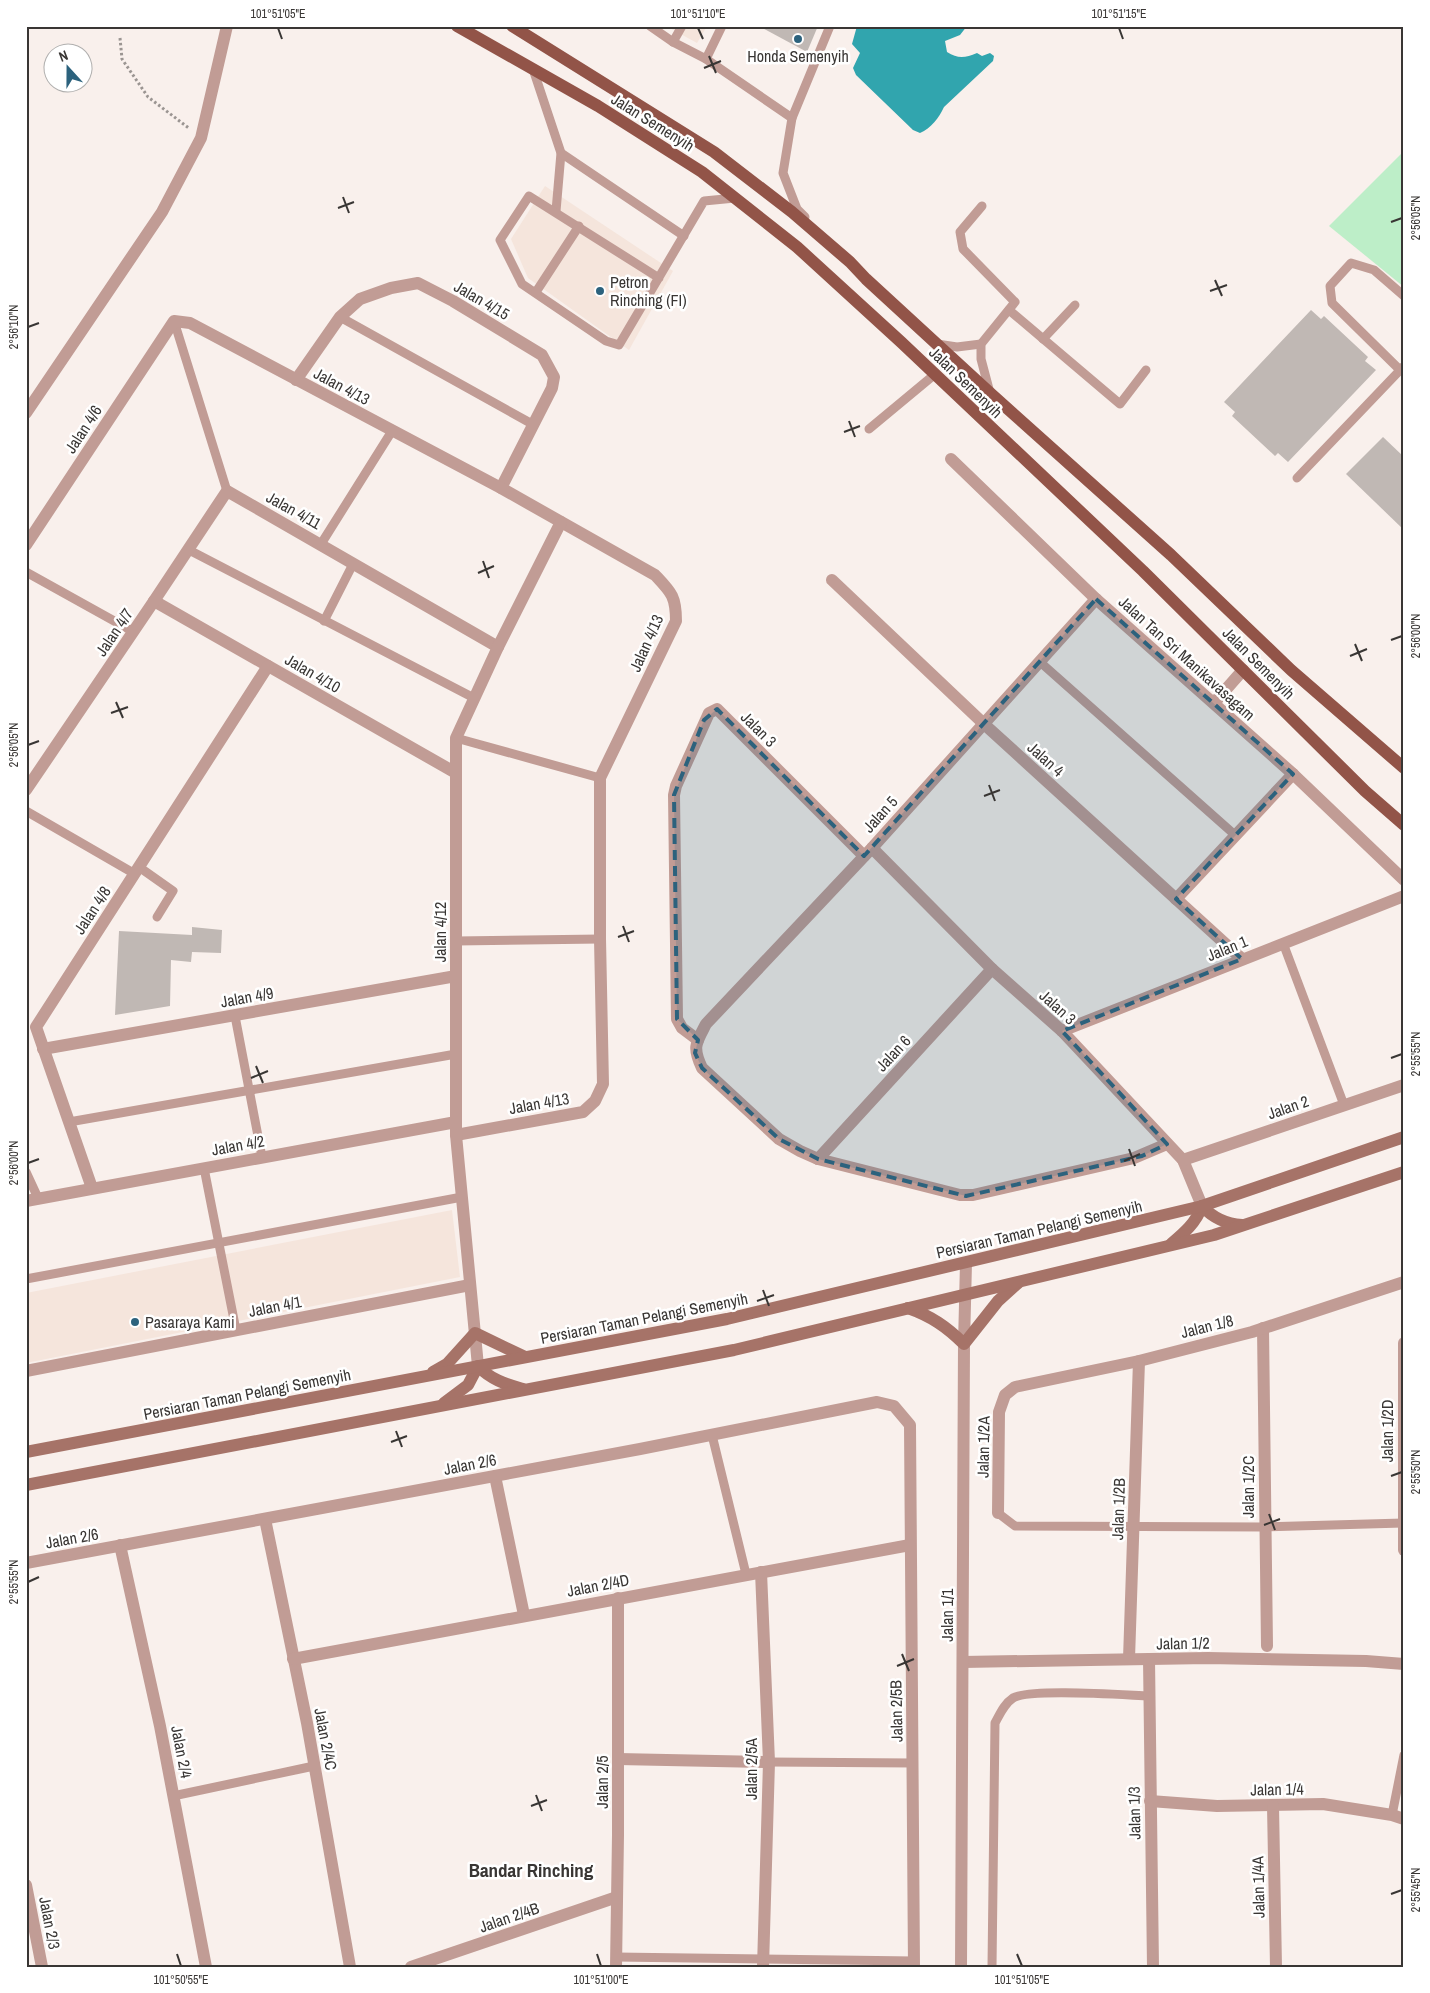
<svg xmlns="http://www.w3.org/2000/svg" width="1430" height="1993" viewBox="0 0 1430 1993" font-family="'Archivo Narrow',sans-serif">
  <rect width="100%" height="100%" fill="#f9f0ec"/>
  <g fill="#f5e5dc">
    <path d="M666,26H707L697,43Z"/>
    <path d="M545,186L673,271L629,350L528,278L511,239Z"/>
    <path d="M452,1210L460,1277L26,1363V1293Z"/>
  </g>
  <path fill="#bdeec8" d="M1404,151V287L1329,226Z"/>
  <path fill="#31a5ae" d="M857,26H967L960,35L945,41L947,52C958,59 965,58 977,53L982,56L990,53L994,56L993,61L944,107C939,118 931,128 920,133L913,130L856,75L853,68L860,53L852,44Z"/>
  <g fill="#c0b8b4">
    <path d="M759,26H818L807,52Z"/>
    <path d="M1311,310L1321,319L1324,316L1368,357L1365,361L1376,370L1288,462L1278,453L1275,456L1232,416L1235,412L1224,402Z"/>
    <path d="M1383,437L1404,457V530L1346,474Z"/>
    <path d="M192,927L222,930L221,953L192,952L191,962L171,960L170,1006L115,1015L119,931L192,935Z"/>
  </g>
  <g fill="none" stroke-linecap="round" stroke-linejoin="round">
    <path stroke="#9b9592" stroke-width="3" stroke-dasharray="2.5 2.5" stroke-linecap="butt" d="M120,38L122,59L148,97L190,129"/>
    <g stroke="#c19c95" stroke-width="9">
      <path d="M650,26L673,42L706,59L792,118L783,173L797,209L805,217"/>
      <path d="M673,42L682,26"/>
      <path d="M706,59L722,26"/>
      <path d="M533,69L561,153L556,211"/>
      <path d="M792,118L830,26"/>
      <path d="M561,153L684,236"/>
      <path d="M982,206L960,232L963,249L1015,302L981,344V359L990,393"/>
      <path d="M659,278L529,196L500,240L522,284L606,341L619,345L704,201L735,198"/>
      <path d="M536,292L579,226"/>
      <path d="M1009,310L1120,404L1146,370"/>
      <path d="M340,317L534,425"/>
      <path d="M174,321L227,491"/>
      <path d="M1043,339L1075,305"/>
      <path d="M937,344L957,347L981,344"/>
      <path d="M1400,370L1332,303L1330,286L1351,263L1374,270L1404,296"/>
      <path d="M869,429L934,375"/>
      <path d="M1297,478L1404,366"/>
      <path d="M321,544L392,431"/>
      <path d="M189,550L474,698"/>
      <path d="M26,572L134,632"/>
      <path d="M324,621L353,564"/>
      <path d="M1040,662L1235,835"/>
      <path d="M456,738L600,778"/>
      <path d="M26,811L135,874"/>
      <path d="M139,867L173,891L157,917"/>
      <path d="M456,941L600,939"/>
      <path d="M1283,943L1344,1105"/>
      <path d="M235,1016L262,1157"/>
      <path d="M69,1122L456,1054"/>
      <path d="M204,1168L236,1330"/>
      <path d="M26,1172L38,1198"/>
      <path d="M26,1279L462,1197"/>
      <path d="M712,1435L746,1574"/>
      <path d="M998,1513L1015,1526L1264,1527L1403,1523"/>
      <path d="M769,1762L913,1763"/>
      <path d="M173,1796L314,1766"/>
      <path d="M1392,1815L1404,1755"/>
      <path d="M616,1957L914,1961"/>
      <path d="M992,1967L995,1723C1000,1714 1004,1704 1013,1698C1030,1688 1124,1695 1149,1696"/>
    </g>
    <g stroke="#c19c95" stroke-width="12">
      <path d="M296,380L340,317L360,299L391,288L418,283L453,301L542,355L554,377L552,388L501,488"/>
      <path d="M26,413L162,212L201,138L227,26"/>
      <path d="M951,459L1096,599L1293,774L1404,880"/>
      <path d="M26,545L174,321L190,323L501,488L655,575C671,592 676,596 676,621L600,778V939L603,1084L595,1101L583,1112L456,1135"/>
      <path d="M832,580L984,724L1242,959"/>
      <path d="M1096,599L872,848L706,1024C696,1043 692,1047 702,1068L779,1139L800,1151L818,1159L960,1195H973L1134,1158L1167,1144"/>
      <path d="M154,601L456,773"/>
      <path d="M1214,703L1243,670"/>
      <path d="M26,790L154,601L227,491L498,647"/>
      <path d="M872,848L992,969L1062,1031L1183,1160L1202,1206"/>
      <path d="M1176,899L1293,774"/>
      <path d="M1062,1031L1404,896"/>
      <path d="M698,1040L682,1028L677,1019L674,795L676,786L709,713L717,709L864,856"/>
      <path d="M43,1049L456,976"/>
      <path d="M818,1159L992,969"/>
      <path d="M1183,1160L1404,1085"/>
      <path d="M92,1188L36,1027L268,666"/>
      <path d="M26,1201L456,1122"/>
      <path d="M1263,1328L1267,1646"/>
      <path d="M1404,1343V1550"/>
      <path d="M478,1366L456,1135V738L498,647L561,522"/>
      <path d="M26,1371L470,1285"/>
      <path d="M495,1476L524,1615"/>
      <path d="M998,1513L999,1412L1005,1395L1015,1387L1139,1361L1252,1332L1404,1282"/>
      <path d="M265,1519L307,1723L350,1967"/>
      <path d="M120,1545L160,1726L206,1967"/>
      <path d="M26,1563L640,1449L877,1402L894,1406L910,1425L914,1967"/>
      <path d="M761,1572L769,1762L763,1967"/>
      <path d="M293,1659L910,1545"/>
      <path d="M1129,1659L1139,1361"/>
      <path d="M1149,1659L1153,1967"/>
      <path d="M963,1662L1208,1658L1366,1661L1404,1664"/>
      <path d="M618,1759L769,1762"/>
      <path d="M1150,1801L1217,1806L1323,1804L1392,1815L1404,1819"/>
      <path d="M1273,1806L1276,1967"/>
      <path d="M26,1885L42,1967"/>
      <path d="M411,1967L617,1897"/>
      <path d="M616,1967L618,1835V1598"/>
      <path d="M961,1967L964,1344L966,1263"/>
    </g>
    <g stroke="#a67368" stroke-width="12">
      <path d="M1202,1206C1213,1218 1226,1224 1242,1225"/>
      <path d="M1171,1244C1184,1233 1196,1223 1202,1206"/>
      <path d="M908,1308C931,1316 947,1327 964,1344L998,1301L1018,1283"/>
      <path d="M433,1372L447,1364L475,1333L525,1357"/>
      <path d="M444,1403L468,1385L478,1366C491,1380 506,1384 523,1389"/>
      <path d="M26,1452L727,1319L1202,1206L1404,1137"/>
      <path d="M26,1485L734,1350L1214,1235L1404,1172"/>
    </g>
    <g stroke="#925448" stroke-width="12">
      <path d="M457,26L598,106L702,172L797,247L901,342L1143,571L1365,791L1404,825"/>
      <path d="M512,26L714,152L792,212L850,262L866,279L990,393L1171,555L1291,670L1404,768"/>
    </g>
  </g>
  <path fill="#2c627d" fill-opacity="0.2" stroke="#2c627d" stroke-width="4" stroke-dasharray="10 6" stroke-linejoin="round" d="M1096,599L1293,774L1176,899L1242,959L1062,1031L1167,1144L1142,1156L966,1196L818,1159L779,1139L702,1068L695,1053L698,1040L677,1019L674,795L704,720L717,709L864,856Z"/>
  <path fill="none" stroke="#393634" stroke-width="2" d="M278,28L282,39M698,28L703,39M1119,28L1123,39M709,56L716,73M704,68L721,61M343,197L349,213M338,208L354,202M1391,222L1402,218M1215,280L1222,296M1210,291L1227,285M28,327L39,323M849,421L855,437M844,432L860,426M483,561L489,578M478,573L494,566M1391,640L1402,636M1355,644L1362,661M1350,656L1367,649M116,702L123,718M111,713L128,707M28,745L39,741M989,785L995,801M984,796L1000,790M623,926L629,942M618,937L634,931M1391,1058L1402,1054M256,1066L263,1083M251,1078L268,1071M1129,1149L1135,1166M1124,1161L1140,1154M28,1163L39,1159M763,1290L769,1306M757,1301L774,1295M396,1431L402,1447M391,1442L407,1436M1391,1476L1402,1472M1269,1514L1275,1530M1264,1525L1280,1519M28,1582L39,1577M902,1654L909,1671M897,1666L914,1659M536,1795L542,1811M531,1806L547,1800M1391,1894L1402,1890M177,1954L181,1966M597,1954L601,1966M1017,1954L1022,1966"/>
  <g fill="#2c627d" stroke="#fff" stroke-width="2">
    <circle cx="798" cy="39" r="5"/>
    <circle cx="600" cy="291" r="5"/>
    <circle cx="135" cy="1322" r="5"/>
  </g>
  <g text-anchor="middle" stroke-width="5" stroke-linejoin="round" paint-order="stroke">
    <g font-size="16" fill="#393634" stroke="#fff" text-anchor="start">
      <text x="798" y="62" text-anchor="middle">Honda Semenyih</text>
      <text x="610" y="288">Petron<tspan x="610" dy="18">Rinching (FI)</tspan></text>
      <text x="145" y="1328">Pasaraya Kami</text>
    </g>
    <g font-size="16" fill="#393634" stroke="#fff">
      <text transform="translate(653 122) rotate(32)" y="6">Jalan Semenyih</text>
      <text transform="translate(482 300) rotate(30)" y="6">Jalan 4/15</text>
      <text transform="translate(966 382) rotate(44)" y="6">Jalan Semenyih</text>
      <text transform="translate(342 386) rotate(28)" y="6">Jalan 4/13</text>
      <text transform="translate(83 429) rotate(-57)" y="6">Jalan 4/6</text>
      <text transform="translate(294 510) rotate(29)" y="6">Jalan 4/11</text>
      <text transform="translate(114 632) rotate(-56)" y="6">Jalan 4/7</text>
      <text transform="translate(646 643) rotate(-66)" y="6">Jalan 4/13</text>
      <text transform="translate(1187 658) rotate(42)" y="6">Jalan Tan Sri Manikavasagam</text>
      <text transform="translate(1259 663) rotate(45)" y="6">Jalan Semenyih</text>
      <text transform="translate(313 673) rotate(30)" y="6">Jalan 4/10</text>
      <text transform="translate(759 729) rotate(45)" y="6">Jalan 3</text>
      <text transform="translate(1046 759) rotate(42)" y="6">Jalan 4</text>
      <text transform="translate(880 814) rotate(-48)" y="6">Jalan 5</text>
      <text transform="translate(92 910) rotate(-57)" y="6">Jalan 4/8</text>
      <text transform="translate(440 932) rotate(-90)" y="6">Jalan 4/12</text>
      <text transform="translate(1227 948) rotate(-22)" y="6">Jalan 1</text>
      <text transform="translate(247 997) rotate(-10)" y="6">Jalan 4/9</text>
      <text transform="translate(1058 1007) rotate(42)" y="6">Jalan 3</text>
      <text transform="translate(893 1053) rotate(-47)" y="6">Jalan 6</text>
      <text transform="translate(539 1103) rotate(-10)" y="6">Jalan 4/13</text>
      <text transform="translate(1288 1107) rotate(-19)" y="6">Jalan 2</text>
      <text transform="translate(238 1145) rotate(-10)" y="6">Jalan 4/2</text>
      <text transform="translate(1039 1229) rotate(-13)" y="6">Persiaran Taman Pelangi Semenyih</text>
      <text transform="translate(275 1306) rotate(-11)" y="6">Jalan 4/1</text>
      <text transform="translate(644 1318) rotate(-11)" y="6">Persiaran Taman Pelangi Semenyih</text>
      <text transform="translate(1207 1326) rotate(-14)" y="6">Jalan 1/8</text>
      <text transform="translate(247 1394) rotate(-11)" y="6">Persiaran Taman Pelangi Semenyih</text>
      <text transform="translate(1387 1431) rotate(-90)" y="6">Jalan 1/2D</text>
      <text transform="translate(983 1447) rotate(-89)" y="6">Jalan 1/2A</text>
      <text transform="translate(470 1464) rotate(-11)" y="6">Jalan 2/6</text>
      <text transform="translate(1248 1487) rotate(-90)" y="6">Jalan 1/2C</text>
      <text transform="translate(1118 1509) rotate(-88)" y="6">Jalan 1/2B</text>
      <text transform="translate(72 1538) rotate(-10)" y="6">Jalan 2/6</text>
      <text transform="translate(598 1585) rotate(-11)" y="6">Jalan 2/4D</text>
      <text transform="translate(947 1615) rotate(-90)" y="6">Jalan 1/1</text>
      <text transform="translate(1183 1643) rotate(-1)" y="6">Jalan 1/2</text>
      <text transform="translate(896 1711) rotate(-91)" y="6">Jalan 2/5B</text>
      <text transform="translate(326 1739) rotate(79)" y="6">Jalan 2/4C</text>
      <text transform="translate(182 1752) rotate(79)" y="6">Jalan 2/4</text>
      <text transform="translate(751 1769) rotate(-90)" y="6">Jalan 2/5A</text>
      <text transform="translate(602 1782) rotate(-90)" y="6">Jalan 2/5</text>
      <text transform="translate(1277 1789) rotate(-1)" y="6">Jalan 1/4</text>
      <text transform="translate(1134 1813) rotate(-91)" y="6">Jalan 1/3</text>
      <text transform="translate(1258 1887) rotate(-91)" y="6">Jalan 1/4A</text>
      <text transform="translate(509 1917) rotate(-19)" y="6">Jalan 2/4B</text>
      <text transform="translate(50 1923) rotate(79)" y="6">Jalan 2/3</text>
    </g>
    <g font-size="19" font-weight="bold" fill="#393634" stroke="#fff">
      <text x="531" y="1877">Bandar Rinching</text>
    </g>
  </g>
  <rect width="1430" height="1993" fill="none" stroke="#ffffff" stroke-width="55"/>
  <g transform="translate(68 68) rotate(339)"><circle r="24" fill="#ffffff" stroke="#b0afae"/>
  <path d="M0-4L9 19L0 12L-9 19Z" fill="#2c627d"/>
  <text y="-8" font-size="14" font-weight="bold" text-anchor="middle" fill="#393634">N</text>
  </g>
  <rect x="28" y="28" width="1374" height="1938" fill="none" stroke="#393634" stroke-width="2"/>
  <g font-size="12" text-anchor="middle" fill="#393634">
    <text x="278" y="18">101°51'05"E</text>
    <text x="698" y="18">101°51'10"E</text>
    <text x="1119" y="18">101°51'15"E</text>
    <text transform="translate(1416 218) rotate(-90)" y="4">2°56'05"N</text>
    <text transform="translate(14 327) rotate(-90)" y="4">2°56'10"N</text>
    <text transform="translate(1416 636) rotate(-90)" y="4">2°56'00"N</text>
    <text transform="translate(14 745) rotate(-90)" y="4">2°56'05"N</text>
    <text transform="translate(1416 1054) rotate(-90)" y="4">2°55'55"N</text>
    <text transform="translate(14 1163) rotate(-90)" y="4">2°56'00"N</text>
    <text transform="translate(1416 1472) rotate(-90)" y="4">2°55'50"N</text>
    <text transform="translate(14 1582) rotate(-90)" y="4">2°55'55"N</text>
    <text transform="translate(1416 1890) rotate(-90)" y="4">2°55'45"N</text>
    <text x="181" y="1984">101°50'55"E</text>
    <text x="601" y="1984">101°51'00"E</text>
    <text x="1022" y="1984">101°51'05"E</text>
  </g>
</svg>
